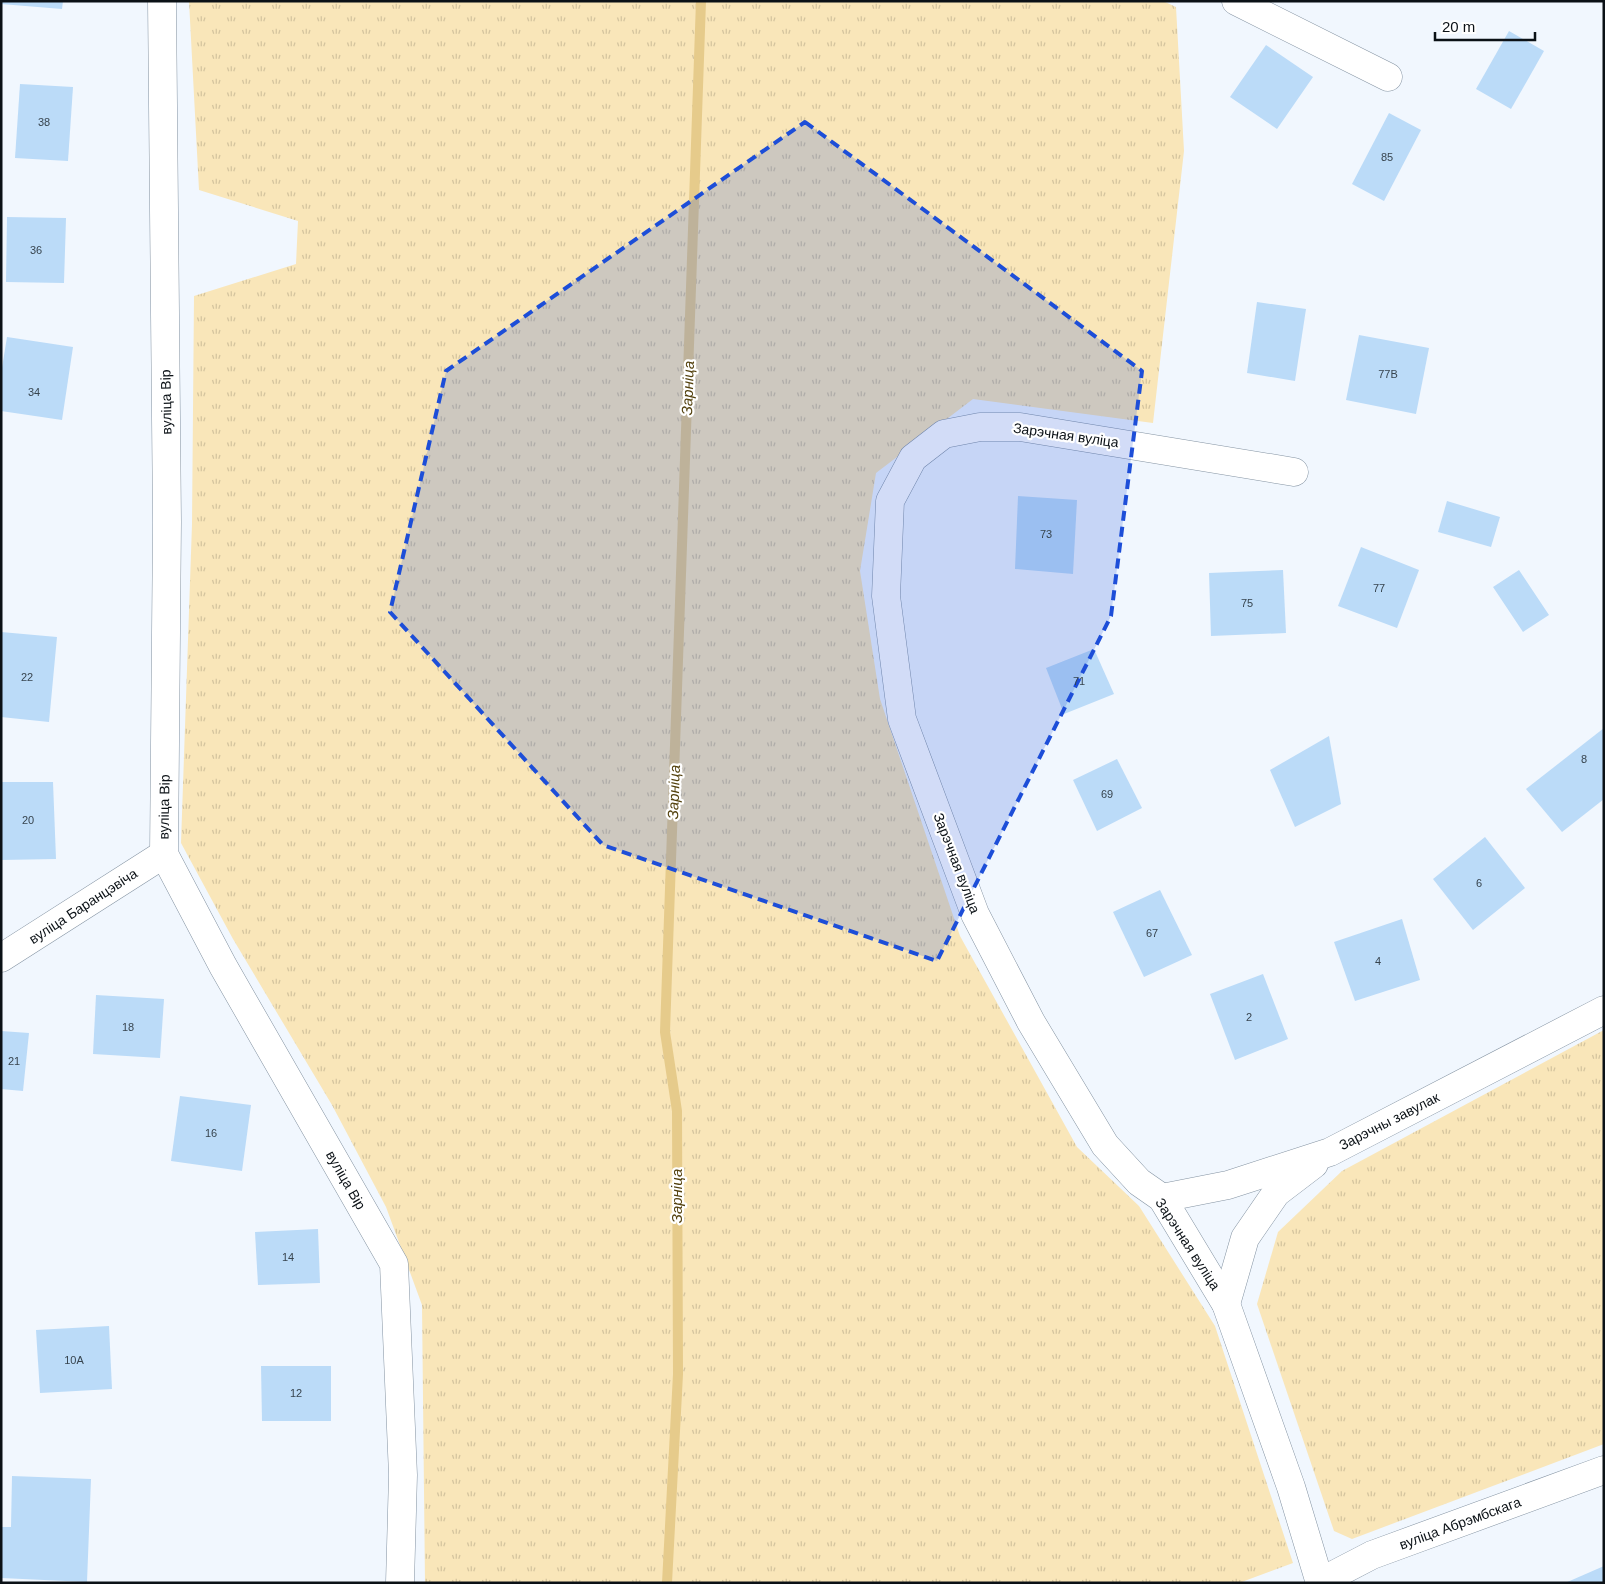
<svg xmlns="http://www.w3.org/2000/svg" width="1605" height="1584" viewBox="0 0 1605 1584" font-family="Arial,sans-serif">
  <defs>
    <pattern id="grass-tufts" width="24" height="20" patternUnits="userSpaceOnUse" patternTransform="scale(1.25)"><rect width="24" height="20" fill="#f9e6b9"/><path d="M3 7l-1-3M5 7V3M7 7l1-3M15 17l-1-3M17 17v-4M19 17l1-3" fill="none" stroke="#d4c49e"/></pattern>
  </defs>
  <rect width="100%" height="100%" fill="#f1f7fe"/>
  <g fill="url(#grass-tufts)">
    <path d="M189,1H1163L1176,7L1184,151L1153,423L973,399L876,473L860,571L880,699L960,936L1077,1147L1139,1206L1215,1326L1293,1563L1239,1583H425L422,1305L386,1207L332,1105L233,939L181,843L192,524L194,296L296,264L298,221L199,190Z"/>
    <path d="M1604,1030V1444L1352,1539L1334,1531L1257,1304L1278,1232L1342,1171Z"/>
  </g>
  <g fill="none" stroke-linecap="round" stroke-linejoin="round">
    <path stroke="#e6cb8b" stroke-width="10" d="M667,1583L678,1374L677,1111L665,1032L701,1"/>
  </g>
  <g fill="#bbdbf8">
    <path d="M1,1H63L62,9L1,4Z"/>
    <path d="M1509,31L1544,51L1511,109L1476,89Z"/>
    <path d="M1266,45L1313,77L1277,129L1230,97Z"/>
    <path d="M20,84L73,87L68,161L15,158Z"/>
    <path d="M1389,113L1421,130L1384,201L1352,184Z"/>
    <path d="M7,217L66,218L64,283L6,282Z"/>
    <path d="M1257,302L1306,309L1295,381L1247,373Z"/>
    <path d="M1359,335L1429,348L1416,414L1346,400Z"/>
    <path d="M7,337L73,347L62,420L1,411V374Z"/>
    <path d="M1018,496L1077,500L1073,574L1015,569Z"/>
    <path d="M1447,501L1500,517L1491,547L1438,532Z"/>
    <path d="M1361,547L1419,570L1397,628L1338,606Z"/>
    <path d="M1283,570L1286,633L1211,636L1209,573Z"/>
    <path d="M1519,570L1549,615L1523,632L1493,587Z"/>
    <path d="M1,632L57,637L49,722L1,717Z"/>
    <path d="M1094,649L1114,694L1064,714L1046,668Z"/>
    <path d="M1604,728V799L1562,832L1526,789Z"/>
    <path d="M1329,736L1341,804L1295,827L1270,770Z"/>
    <path d="M1117,759L1142,808L1097,831L1073,780Z"/>
    <path d="M1,782H53L56,859L1,860Z"/>
    <path d="M1485,837L1525,888L1473,930L1433,879Z"/>
    <path d="M1160,890L1192,955L1144,977L1113,912Z"/>
    <path d="M1402,919L1420,980L1355,1001L1334,942Z"/>
    <path d="M1263,974L1288,1039L1235,1060L1210,994Z"/>
    <path d="M96,995L164,999L160,1058L93,1054Z"/>
    <path d="M1,1031L29,1033L23,1091L1,1089Z"/>
    <path d="M180,1096L251,1105L242,1171L171,1161Z"/>
    <path d="M318,1229L320,1283L258,1285L255,1232Z"/>
    <path d="M109,1326L112,1389L40,1393L36,1330Z"/>
    <path d="M261,1366H331V1421H262Z"/>
    <path d="M12,1476L91,1479L87,1582L1,1578V1527H11Z"/>
    <path d="M1604,1566V1583H1565Z"/>
  </g>
  <g fill="none" stroke-linecap="round" stroke-linejoin="round">
    <g stroke="#8493a2" stroke-width="29">
      <g id="minor">
        <path d="M162,1L167,522L164,854L223,966L394,1264L403,1475L400,1583"/>
        <path d="M1236,1L1388,77"/>
        <path d="M1294,472L1020,427H980L944,434L913,458L890,501L886,596L902,719L975,914L1031,1022L1105,1145L1139,1182L1162,1198L1226,1304L1291,1487L1320,1583"/>
        <path d="M1,958L164,854"/>
        <path d="M1162,1198L1228,1185L1330,1152L1604,1010"/>
        <path d="M1226,1304L1245,1238L1276,1193L1314,1164"/>
        <path d="M1320,1582L1372,1555L1604,1470"/>
      </g>
    </g>
    <use href="#minor" stroke="#fff" stroke-width="28"/>
  </g>
  <path fill="#1d4ed8" fill-opacity="0.2" stroke="#1d4ed8" stroke-width="4" stroke-dasharray="10 6" stroke-linejoin="round" d="M805,122L1142,371L1111,616L937,961L603,845L390,612L446,371Z"/>
  <g text-anchor="middle" stroke-width="4.5" stroke-linejoin="round" paint-order="stroke">
    <g font-size="11" fill="#37444e">
      <text x="44" y="126">38</text>
      <text x="1387" y="161">85</text>
      <text x="36" y="254">36</text>
      <text x="1388" y="378">77В</text>
      <text x="34" y="396">34</text>
      <text x="1046" y="538">73</text>
      <text x="1379" y="592">77</text>
      <text x="1247" y="607">75</text>
      <text x="27" y="681">22</text>
      <text x="1079" y="685">71</text>
      <text x="1584" y="763">8</text>
      <text x="1107" y="798">69</text>
      <text x="28" y="824">20</text>
      <text x="1479" y="887">6</text>
      <text x="1152" y="937">67</text>
      <text x="1378" y="965">4</text>
      <text x="1249" y="1021">2</text>
      <text x="128" y="1031">18</text>
      <text x="14" y="1065">21</text>
      <text x="211" y="1137">16</text>
      <text x="288" y="1261">14</text>
      <text x="74" y="1364">10А</text>
      <text x="296" y="1397">12</text>
    </g>
    <g font-size="14" fill="#0b1116" stroke="#fff">
      <text transform="translate(166 402) rotate(-91)" y="5">вуліца Вір</text>
      <text transform="translate(1066 435) rotate(8)" y="5">Зарэчная вуліца</text>
      <text transform="translate(164 807) rotate(-89)" y="5">вуліца Вір</text>
      <text transform="translate(957 863) rotate(69)" y="5">Зарэчная вуліца</text>
      <text transform="translate(83 906) rotate(-33)" y="5">вуліца Баранцэвіча</text>
      <text transform="translate(1389 1121) rotate(-27)" y="5">Зарэчны завулак</text>
      <text transform="translate(346 1180) rotate(60)" y="5">вуліца Вір</text>
      <text transform="translate(1188 1244) rotate(57)" y="5">Зарэчная вуліца</text>
      <text transform="translate(1460 1523) rotate(-20)" y="5">вуліца Абрэмбскага</text>
    </g>
    <g font-size="15" font-style="italic" fill="#53410d" stroke="#fff">
      <text transform="translate(688 388) rotate(-88)" y="5">Зарніца</text>
      <text transform="translate(674 792) rotate(-88)" y="5">Зарніца</text>
      <text transform="translate(677 1196) rotate(-90)" y="5">Зарніца</text>
    </g>
  </g>
  <rect width="1605" height="1584" fill="none" stroke="#0b1116" stroke-width="5"/>
  <path d="M1435 32v8h100v-8" fill="none" stroke="#0b1116" stroke-width="2.5"/>
  <text x="1442" y="32" font-size="15" fill="#0b1116" stroke="#ffffff" stroke-width="4" paint-order="stroke">20 m</text>
</svg>
